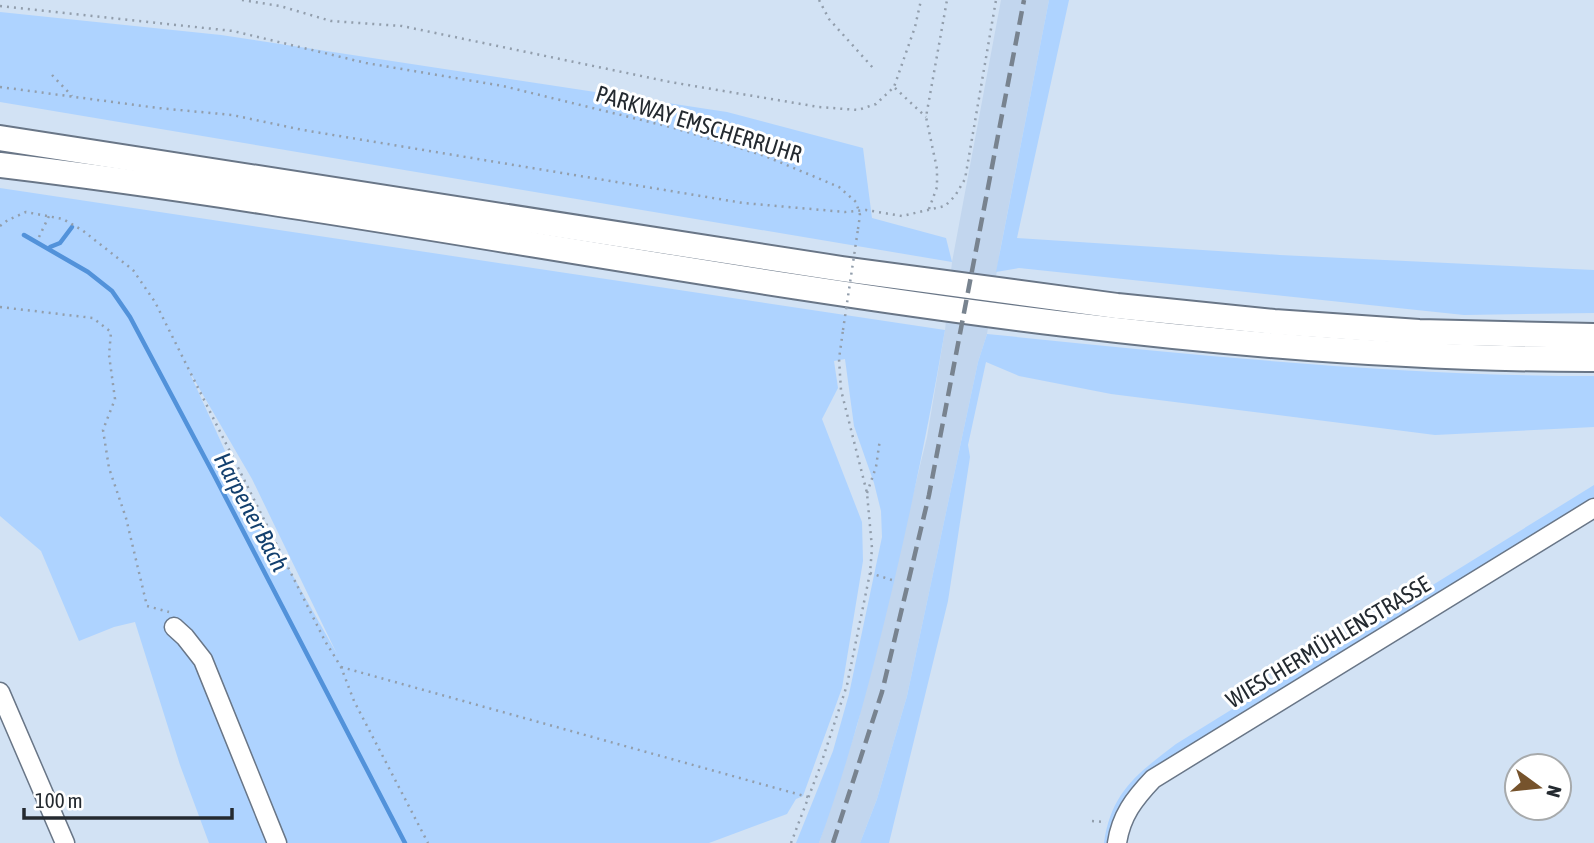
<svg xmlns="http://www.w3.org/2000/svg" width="1594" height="843" viewBox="0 0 1594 843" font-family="'Asap Condensed',sans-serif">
  <rect width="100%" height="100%" fill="#d2e2f4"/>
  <path fill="#c2d6ee" d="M1001,0H1049L1000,251L987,334L978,362L907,696L877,799L860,843H819L857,726L927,437L945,330L952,262Z"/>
  <g fill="#aed3ff" fill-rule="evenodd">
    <path d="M1049,0H1069L1017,238L1280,255L1594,270V313L1464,315L1019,268L996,272Z"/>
    <path d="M0,12L221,35L727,112L863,148L872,218L946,238L952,262L0,102Z"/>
    <path d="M0,188L945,330C926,441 903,550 875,659C859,721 841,783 819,843H796L833,751L849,694L882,537L881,511L874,483L854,426L845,359L834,361L838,388L822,419L862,522L863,561L842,688L803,796L796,799L787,814L709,843H209L180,765L135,622L114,627L79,641L41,551L0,516ZM188,369L252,479L337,654L235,473Z"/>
    <path d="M987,334C1189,354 1391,376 1594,376V427L1435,435L1111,394L1019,376L986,362L968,445L970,457L948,601L889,843H860L877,799L907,696L978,362Z"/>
    <path d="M1594,485V502L1170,762L1113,843H1104C1111,792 1138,773 1176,744Z"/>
  </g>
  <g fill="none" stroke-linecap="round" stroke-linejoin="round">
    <g stroke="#5292da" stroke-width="4.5">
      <path d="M24,235L88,272L112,291L130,317L214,475L405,843"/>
      <path d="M50,247L60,243L72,227"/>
    </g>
    <g stroke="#697687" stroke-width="21">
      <g id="minor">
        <path d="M174,627L185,637L203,660L277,843"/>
        <path d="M0,692L65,843"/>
        <path d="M1117,843C1121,816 1134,799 1153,779L1594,508"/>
      </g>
    </g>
    <g stroke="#697687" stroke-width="28">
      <g id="highway">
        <path d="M0,138L842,269L1117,306L1274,322L1419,332L1594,336"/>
        <path d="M0,165C531,229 1056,360 1594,359"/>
      </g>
    </g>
    <g stroke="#929eac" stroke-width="2.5" stroke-dasharray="2 5" stroke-linecap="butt">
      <path d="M242,0L280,6L331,21L402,26L670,82L819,107L858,110L876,104L894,87L915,27L921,0"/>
      <path d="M819,0L829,19L874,69"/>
      <path d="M0,6L233,31L366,63L503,86L674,128L765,156L839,187L856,202L860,215L858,229"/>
      <path d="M52,75L72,96"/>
      <path d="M0,87L158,108L232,115L303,130L743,203L845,212L866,210L902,216L945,206L955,196L965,179L996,0"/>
      <path d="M895,88L926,117"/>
      <path d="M929,209L937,187V169L926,117L947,0"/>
      <path d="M0,226L8,220L26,212L63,219L82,230L133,270L155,302L325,641L341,667L354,701L428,843"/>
      <path d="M39,237L49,216"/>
      <path d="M0,307L93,318L111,332L109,355L115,399L103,430L109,468L126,518L147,606L169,612"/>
      <path d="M867,493L876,467L880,439"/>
      <path d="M870,573L895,581"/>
      <path d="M341,667L808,797"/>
      <path d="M1092,821L1106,822"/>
      <path d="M791,843L820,767L847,685L870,573L872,548L867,493L841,390L839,359L843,330"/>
    </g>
    <use href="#minor" stroke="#fff" stroke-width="18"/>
    <use href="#highway" stroke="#fff" stroke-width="24"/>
    <path stroke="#78838f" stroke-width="4.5" stroke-dasharray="14 7" stroke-linecap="butt" d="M833,843L882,692L929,495L1024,0"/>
    <path stroke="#929eac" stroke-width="2.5" stroke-dasharray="2 5" stroke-linecap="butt" d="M843,330L858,229"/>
  </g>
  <g text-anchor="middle" stroke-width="6" stroke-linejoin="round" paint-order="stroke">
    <g font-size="23" fill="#242a30" stroke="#fff">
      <text transform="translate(699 124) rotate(17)" y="8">PARKWAY EMSCHERRUHR</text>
      <text transform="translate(1328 642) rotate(-31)" y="8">WIESCHERMÜHLENSTRASSE</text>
    </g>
    <g font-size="24" font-style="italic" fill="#13406f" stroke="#fff">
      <text transform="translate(251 512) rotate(62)" y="8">Harpener Bach</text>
    </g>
  </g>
  <g transform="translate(1538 787) rotate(105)"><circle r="33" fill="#ffffff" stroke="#a7aaac" stroke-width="2"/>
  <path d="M0-5L12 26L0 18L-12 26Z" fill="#76532c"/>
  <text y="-10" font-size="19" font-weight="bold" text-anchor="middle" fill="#242a30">N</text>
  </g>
  <path d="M24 808v10h208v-10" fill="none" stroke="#242a30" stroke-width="3.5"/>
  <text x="35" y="808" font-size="21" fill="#242a30" stroke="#ffffff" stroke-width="5" paint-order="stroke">100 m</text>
</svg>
